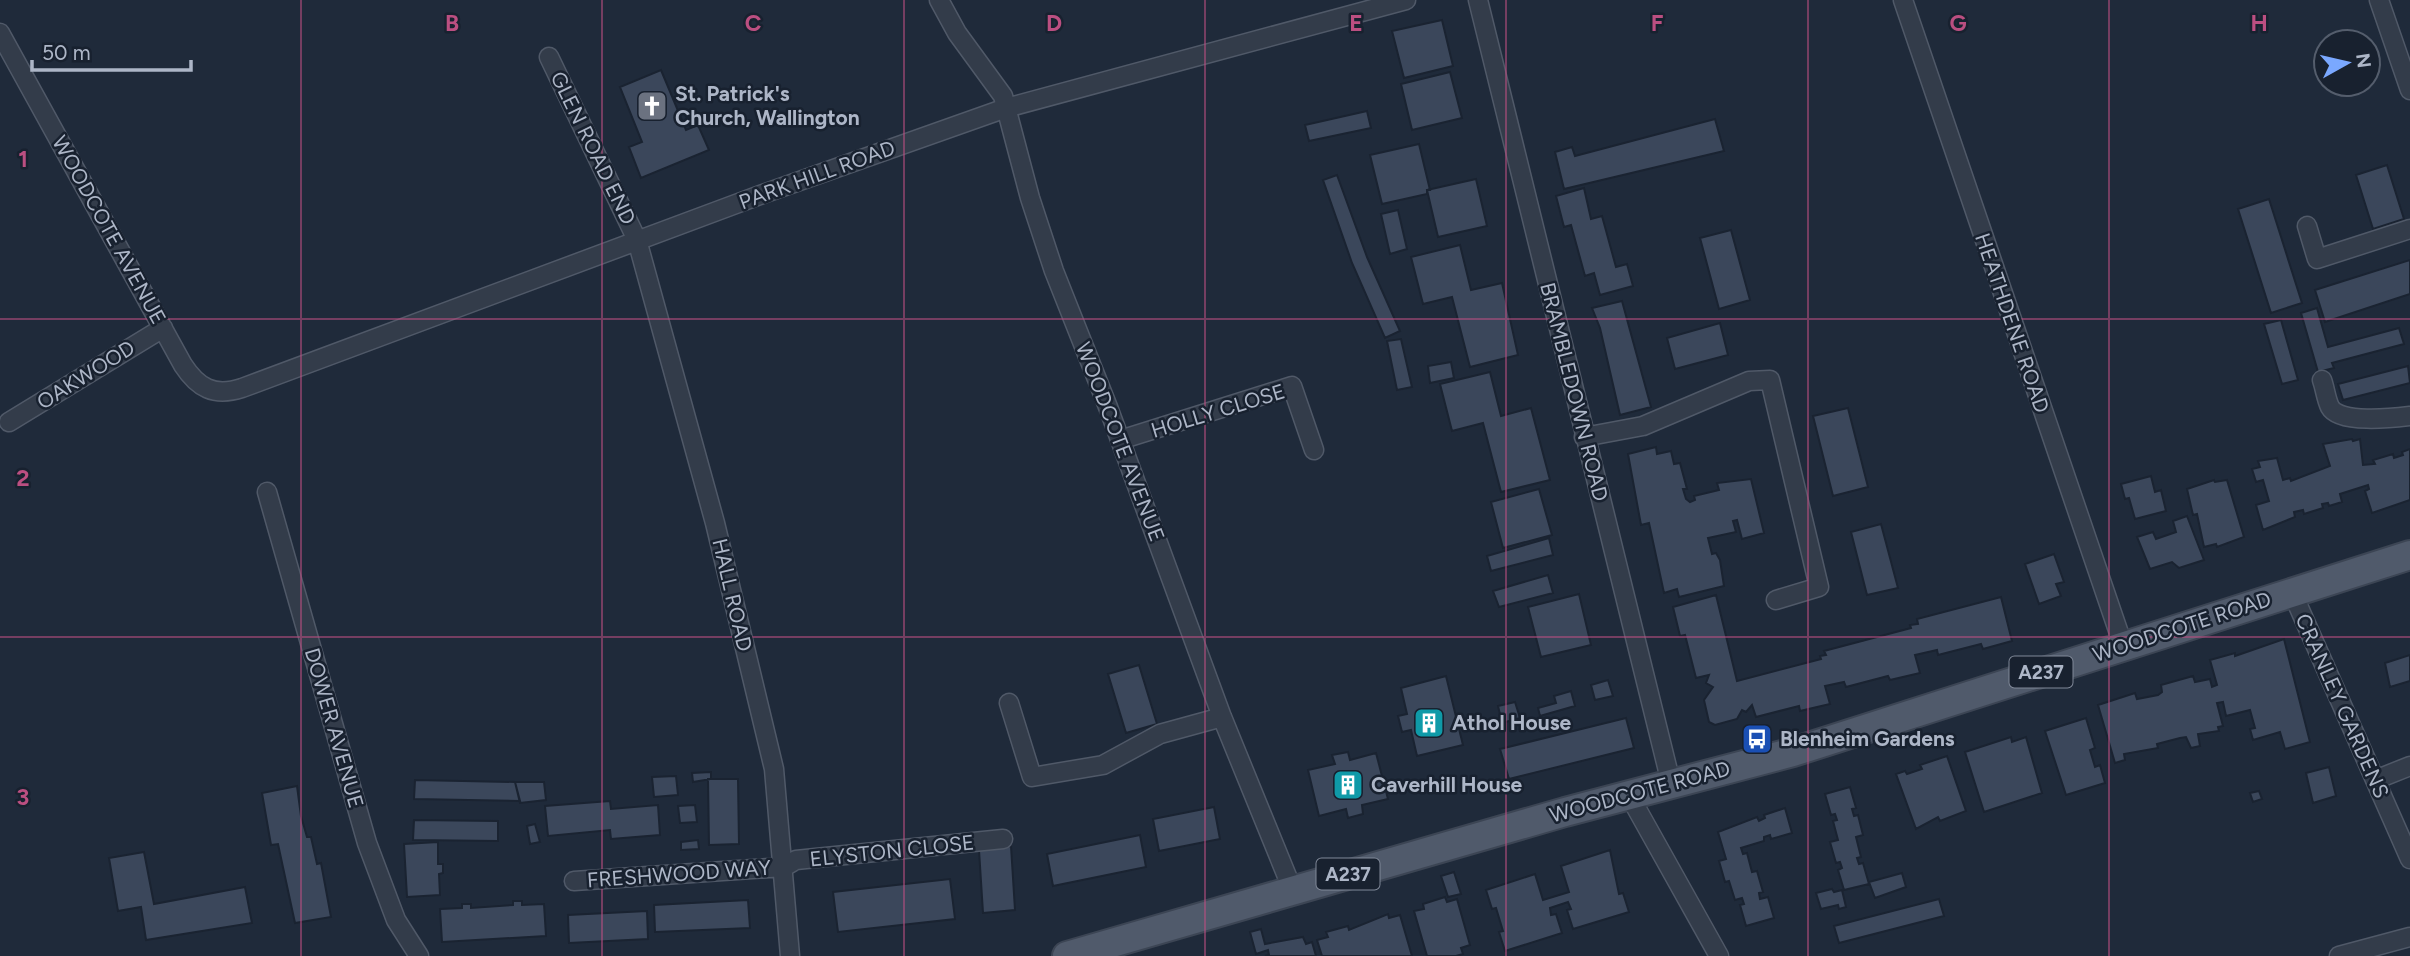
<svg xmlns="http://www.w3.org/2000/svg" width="2410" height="956" viewBox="0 0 2410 956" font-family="Figtree,sans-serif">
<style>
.building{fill:#3b475b;stroke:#1a2331;stroke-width:2}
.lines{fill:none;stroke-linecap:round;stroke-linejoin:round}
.street-casing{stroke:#505968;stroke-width:21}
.primary-casing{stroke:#3c4554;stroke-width:32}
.street{stroke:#333c4a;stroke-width:18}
.primary{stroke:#505a6b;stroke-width:28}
.grid{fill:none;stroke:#bb4f81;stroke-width:2;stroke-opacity:0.55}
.labels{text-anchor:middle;stroke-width:5;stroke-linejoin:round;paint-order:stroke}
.shield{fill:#18212f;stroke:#808999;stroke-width:2}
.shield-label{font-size:19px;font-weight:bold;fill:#adb6c7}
.poi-label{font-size:21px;font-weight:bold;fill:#adb6c7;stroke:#18212f;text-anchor:start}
.street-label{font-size:21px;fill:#adb6c7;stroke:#18212f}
.grid-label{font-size:23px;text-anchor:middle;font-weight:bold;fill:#bb4f81;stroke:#18212f;stroke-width:5;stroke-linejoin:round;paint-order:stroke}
</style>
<rect width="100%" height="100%" fill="#1f2a3a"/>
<path class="building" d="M1442,20L1453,66L1404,78L1392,31Z
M661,70L686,130L698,125L709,150L641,178L629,147L642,142L620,87Z
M1450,72L1462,118L1412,130L1401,84Z
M1367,111L1371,128L1309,141L1305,125Z
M1715,119L1724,151L1564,189L1555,152L1572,147L1575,156Z
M1419,144L1430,190H1427V194L1382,204L1370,155Z
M2387,165L2404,219L2373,229L2356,175Z
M1337,175L1367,257L1400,331L1385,338L1352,263L1323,180Z
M1476,179L1487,226L1438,237L1427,190Z
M1584,188L1591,219L1602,216L1616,267L1627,264L1633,286L1600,295L1594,273L1585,276L1571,225L1564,227L1556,196Z
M2269,199L2302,303L2271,313L2238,209Z
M1398,210L1407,249L1390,254L1381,214Z
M1731,230L1750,300L1719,309L1700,238Z
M1460,245L1471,290L1502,283L1518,355L1470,367L1452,297L1423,304L1411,257Z
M2410,260V294L2325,322L2315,290Z
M1622,301L1651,407L1620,415L1600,328L1592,308Z
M2317,308L2328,347L2399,328L2404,344L2332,363L2334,368L2318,372L2301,313Z
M2281,320L2298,380L2282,384L2264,324Z
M1720,323L1728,355L1675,369L1667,338Z
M1401,339L1412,387L1397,390L1387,341Z
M1451,362L1454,378L1430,383L1428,366Z
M2408,366L2410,383L2343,400L2338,384Z
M1490,372L1501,416L1531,408L1550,480L1501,492L1483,423L1452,431L1440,384Z
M1848,408L1868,487L1833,496L1813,416Z
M2352,439L2353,441L2360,439L2363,465L2375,464L2373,460L2393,454L2394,458L2403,455L2402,452L2410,449V500L2372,513L2365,491L2369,489L2368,485L2340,494L2342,502L2329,506L2328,503L2322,504L2323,508L2304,514L2303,510L2294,512L2295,517L2263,530L2256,505L2269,501L2263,480L2256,482L2252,469L2260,467L2258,461L2277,458L2283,480L2290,478L2291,481L2330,466L2323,444Z
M1656,447L1657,454L1671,451L1674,464L1680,463L1687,489H1683L1686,499L1690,502L1695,500L1694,496L1719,490L1717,483L1751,479L1764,533L1742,539L1737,520L1733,521L1736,532L1708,538L1712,554L1716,553L1720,560L1724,586L1679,597L1677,589L1664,593L1649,523L1641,525L1628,454Z
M2151,476L2155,492L2161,490L2166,511L2135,519L2129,498L2125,499L2121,484Z
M2214,480L2215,482L2227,480L2244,537L2217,547L2216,544L2204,547L2197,514L2193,515L2187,489Z
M1539,489L1552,535L1503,548L1491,502Z
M2187,516L2204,560L2179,568L2172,562L2150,569L2137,537L2153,532L2156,539L2176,532L2173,521Z
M1881,524L1898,588L1867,595L1851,532Z
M1549,538L1553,555L1491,571L1487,556Z
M2054,554L2064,582L2056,584L2061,596L2039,604L2025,564Z
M1548,575L1553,593L1499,607L1493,591Z
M1579,594L1591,645L1541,657L1528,607Z
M1716,595L1737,681L1821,659L1820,656L1826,655L1824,651L1911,628L1910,625L1918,624L1917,619L2001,597L2012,641L1983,649L1981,644L1938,655L1937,650L1915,655L1920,673L1890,680L1888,676L1846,687L1844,682L1825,686L1830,704L1800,711L1799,706L1756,717L1752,705L1746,712L1742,710L1737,719L1715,725L1709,722L1704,700L1713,687L1706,683L1709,675L1696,678L1685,635L1680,636L1673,607Z
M2284,639L2310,742L2285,749L2280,732L2253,740L2250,729L2255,728L2250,710L2226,716L2223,702L2217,703L2223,726L2218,727L2219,731L2198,734L2200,746L2191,748L2186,737L2180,738L2157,744L2158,748L2124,754L2125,760L2115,763L2098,705L2135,693L2137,699L2158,695L2162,692L2161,685L2193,676L2195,682L2210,679L2212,687L2217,685L2210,660L2235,653V656Z
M2410,655V681L2390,687L2385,663Z
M1139,665L1157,724L1126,733L1108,674Z
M1446,676L1463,745L1417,756L1411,730L1402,732L1398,716L1407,714L1401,688Z
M1608,680L1613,696L1595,700L1591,685Z
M1571,691L1575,706L1540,716L1538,708L1556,703L1554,696Z
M1515,702L1520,718L1502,723L1498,706Z
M1626,718L1634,748L1509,779L1500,749Z
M2086,718L2095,748L2090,750L2095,767L2100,765L2105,783L2066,795L2045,731Z
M2011,737L2012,742L2026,737L2042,793L1984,812L1965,752Z
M1348,752L1350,760L1376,753L1388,799L1362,805L1363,814L1348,818L1346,809L1319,816L1308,770L1335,764L1332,755Z
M1947,756L1966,811L1940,821L1938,817L1916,829L1896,774L1905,771L1907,774L1922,769L1920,765Z
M2329,767L2336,796L2313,803L2306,773Z
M711,772V779L693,782L692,773Z
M676,776L678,795L654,797L652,777Z
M708,779H738L739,844L709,845Z
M415,780L515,782L520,801L414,799Z
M515,782H544L546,800L520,803Z
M297,786L301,816L307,837H311L317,864L321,863L331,917L295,923L278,844L271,845L262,793Z
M1850,787L1856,808L1852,809L1854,816L1858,815L1863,835L1856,837L1861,857L1857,858L1859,864L1863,863L1869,884L1844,890L1838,870L1842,868L1840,862L1836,863L1830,842L1838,840L1833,821L1837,820L1835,814L1831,815L1825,794Z
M2259,791L2262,799L2253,802L2250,793Z
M610,801L611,809L658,805L660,835L611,839L610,830L548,836L545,806Z
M695,805L697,822L680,823L678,806Z
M1214,807L1220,839L1159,851L1153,819Z
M1785,808L1792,833L1771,839L1770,835L1764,837V841L1741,848L1743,854L1747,853L1752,872L1757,871L1763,892L1759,893L1760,899L1768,897L1774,918L1746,926L1740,905L1744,904L1742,898L1735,900L1729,881L1725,882L1719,861L1726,859L1718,832L1757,817L1759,821L1765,818L1764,815Z
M414,820L498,821V841L413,840Z
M535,824L540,842L530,844L527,826Z
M1140,835L1146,867L1053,886L1047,854Z
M698,840L699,849L681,850V842Z
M438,842V864H443V873L439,874L440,895L407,897L404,844Z
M1011,846L1015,910L983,913L979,850Z
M1610,850L1619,894L1623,893L1629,912L1573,929L1567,910L1571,909L1568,902L1550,908L1551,915L1556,914L1562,933L1505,951L1499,932L1503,931L1496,908L1492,909L1486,890L1535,874L1543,900L1569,892L1561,866Z
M144,852L154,904L245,887L252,923L146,940L141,907L118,911L109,858Z
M1454,872L1461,894L1448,897L1441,876Z
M1902,873L1906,887L1875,898L1869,882Z
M950,879L955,919L838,932L833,892Z
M1832,889L1834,892L1842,890L1846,907L1839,909L1838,905L1821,909L1816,893Z
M1445,897L1447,902L1457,899L1470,945L1461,948L1463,954L1456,956H1427L1414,911L1424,909L1423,904Z
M1939,899L1944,916L1839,943L1834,926Z
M748,900L750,928L655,932L654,905Z
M513,901H522V905L544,904L546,936L442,942L440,909L462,908V904H471V908L513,905Z
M647,911L648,939L569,943L568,915Z
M1388,914L1389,918L1400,915L1412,956H1322L1317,940L1328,937L1326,932L1348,926L1349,930Z
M1261,929L1265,944L1303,937L1306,944L1312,942L1316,956H1265L1269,955L1268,950L1256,954L1250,932Z"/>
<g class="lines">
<g class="street-casing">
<path id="street" d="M939,0L957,33L1003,96L1030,198L1054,271L1108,407L1222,717L1293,891
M1478,0L1671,783
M1903,0L2123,645
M2379,0L2410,90
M0,33L183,365C198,388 214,397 242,388L760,195L1006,108L1406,0
M549,57L637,240L715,523L774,769L790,956
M2307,226L2317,259L2410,229
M2322,380C2325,388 2326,399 2330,407C2339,424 2393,418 2410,416
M9,422L163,328
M1584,437L1643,426L1749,381L1770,380L1819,587L1776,600
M1120,440L1292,386L1314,450
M267,492L367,843L396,920L419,956
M2292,592L2410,859
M1009,703L1032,777L1103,765L1160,734L1222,717
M2375,780L2410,766
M1629,795L1719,956
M574,881L784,867L796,860L1003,839
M2339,956L2410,937"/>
</g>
<g class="primary-casing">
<path id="primary" d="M1067,956L1565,812L1793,752L2410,555"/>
</g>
<use href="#street" class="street"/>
<use href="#primary" class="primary"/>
</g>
<path class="grid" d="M301,0V956M602,0V956M904,0V956M1205,0V956M1506,0V956M1808,0V956M2109,0V956M0,319H2410M0,637H2410"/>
<defs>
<g id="church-square" transform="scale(1.575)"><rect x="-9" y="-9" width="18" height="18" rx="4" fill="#6b7280" stroke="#18212f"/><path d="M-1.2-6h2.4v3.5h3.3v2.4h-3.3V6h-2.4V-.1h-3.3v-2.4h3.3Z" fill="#fff"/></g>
<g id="building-square" transform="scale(1.575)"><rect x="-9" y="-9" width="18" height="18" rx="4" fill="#0f9aa8" stroke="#18212f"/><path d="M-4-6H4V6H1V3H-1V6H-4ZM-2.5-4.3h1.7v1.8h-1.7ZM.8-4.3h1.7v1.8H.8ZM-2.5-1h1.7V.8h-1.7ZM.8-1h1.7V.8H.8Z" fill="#fff"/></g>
<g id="bus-square" transform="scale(1.575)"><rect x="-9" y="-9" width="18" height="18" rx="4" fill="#1a4fb4" stroke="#18212f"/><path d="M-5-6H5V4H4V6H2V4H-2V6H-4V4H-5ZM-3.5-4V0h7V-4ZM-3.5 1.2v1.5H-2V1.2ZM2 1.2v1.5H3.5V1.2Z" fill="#fff"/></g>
</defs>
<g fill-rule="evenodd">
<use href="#church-square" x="652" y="106"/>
<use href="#building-square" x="1429" y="723"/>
<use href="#bus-square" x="1757" y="739"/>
<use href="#building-square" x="1348" y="785"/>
</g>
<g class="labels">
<g class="shield">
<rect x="2009.5" y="656.5" width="63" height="31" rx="5"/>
<rect x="1316.5" y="858.5" width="63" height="31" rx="5"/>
</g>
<g class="shield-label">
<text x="2041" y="679">A237</text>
<text x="1348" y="881">A237</text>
</g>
<g class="poi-label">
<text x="675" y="101">St. Patrick's<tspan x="675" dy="24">Church, Wallington</tspan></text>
<text x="1452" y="730">Athol House</text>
<text x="1780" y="746">Blenheim Gardens</text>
<text x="1371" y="792">Caverhill House</text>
</g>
<g class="street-label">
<text transform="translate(593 148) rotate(64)" y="7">GLEN ROAD END</text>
<text transform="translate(817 175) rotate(-20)" y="7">PARK HILL ROAD</text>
<text transform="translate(109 230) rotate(61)" y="7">WOODCOTE AVENUE</text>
<text transform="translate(2012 323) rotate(71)" y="7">HEATHDENE ROAD</text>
<text transform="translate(86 375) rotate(-32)" y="7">OAKWOOD</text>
<text transform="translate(1574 392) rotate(76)" y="7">BRAMBLEDOWN ROAD</text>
<text transform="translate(1218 411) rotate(-17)" y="7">HOLLY CLOSE</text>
<text transform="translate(1120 442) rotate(69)" y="7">WOODCOTE AVENUE</text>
<text transform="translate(732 595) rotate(77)" y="7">HALL ROAD</text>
<text transform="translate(2182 627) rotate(-18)" y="7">WOODCOTE ROAD</text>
<text transform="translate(2342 706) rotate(66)" y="7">CRANLEY GARDENS</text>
<text transform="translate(334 728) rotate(74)" y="7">DOWER AVENUE</text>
<text transform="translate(1640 792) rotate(-15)" y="7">WOODCOTE ROAD</text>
<text transform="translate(892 851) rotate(-6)" y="7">ELYSTON CLOSE</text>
<text transform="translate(679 874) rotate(-4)" y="7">FRESHWOOD WAY</text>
</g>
</g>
<g class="grid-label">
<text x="452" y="31">B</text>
<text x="753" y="31">C</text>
<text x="1054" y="31">D</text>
<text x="1356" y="31">E</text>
<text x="1657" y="31">F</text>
<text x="1958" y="31">G</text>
<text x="2259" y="31">H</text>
<text x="23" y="167">1</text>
<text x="23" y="486">2</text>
<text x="23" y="805">3</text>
</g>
<g transform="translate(2347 63) rotate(82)"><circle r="33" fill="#18212f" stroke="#545d6c" stroke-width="2"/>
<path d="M0-5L12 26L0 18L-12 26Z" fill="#7aa8ff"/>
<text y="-10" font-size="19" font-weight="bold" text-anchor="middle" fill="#adb6c7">N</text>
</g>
<path d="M32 60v10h159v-10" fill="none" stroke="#adb6c7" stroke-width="3.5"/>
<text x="42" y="60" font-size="21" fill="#adb6c7" stroke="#18212f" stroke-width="5" paint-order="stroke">50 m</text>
</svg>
